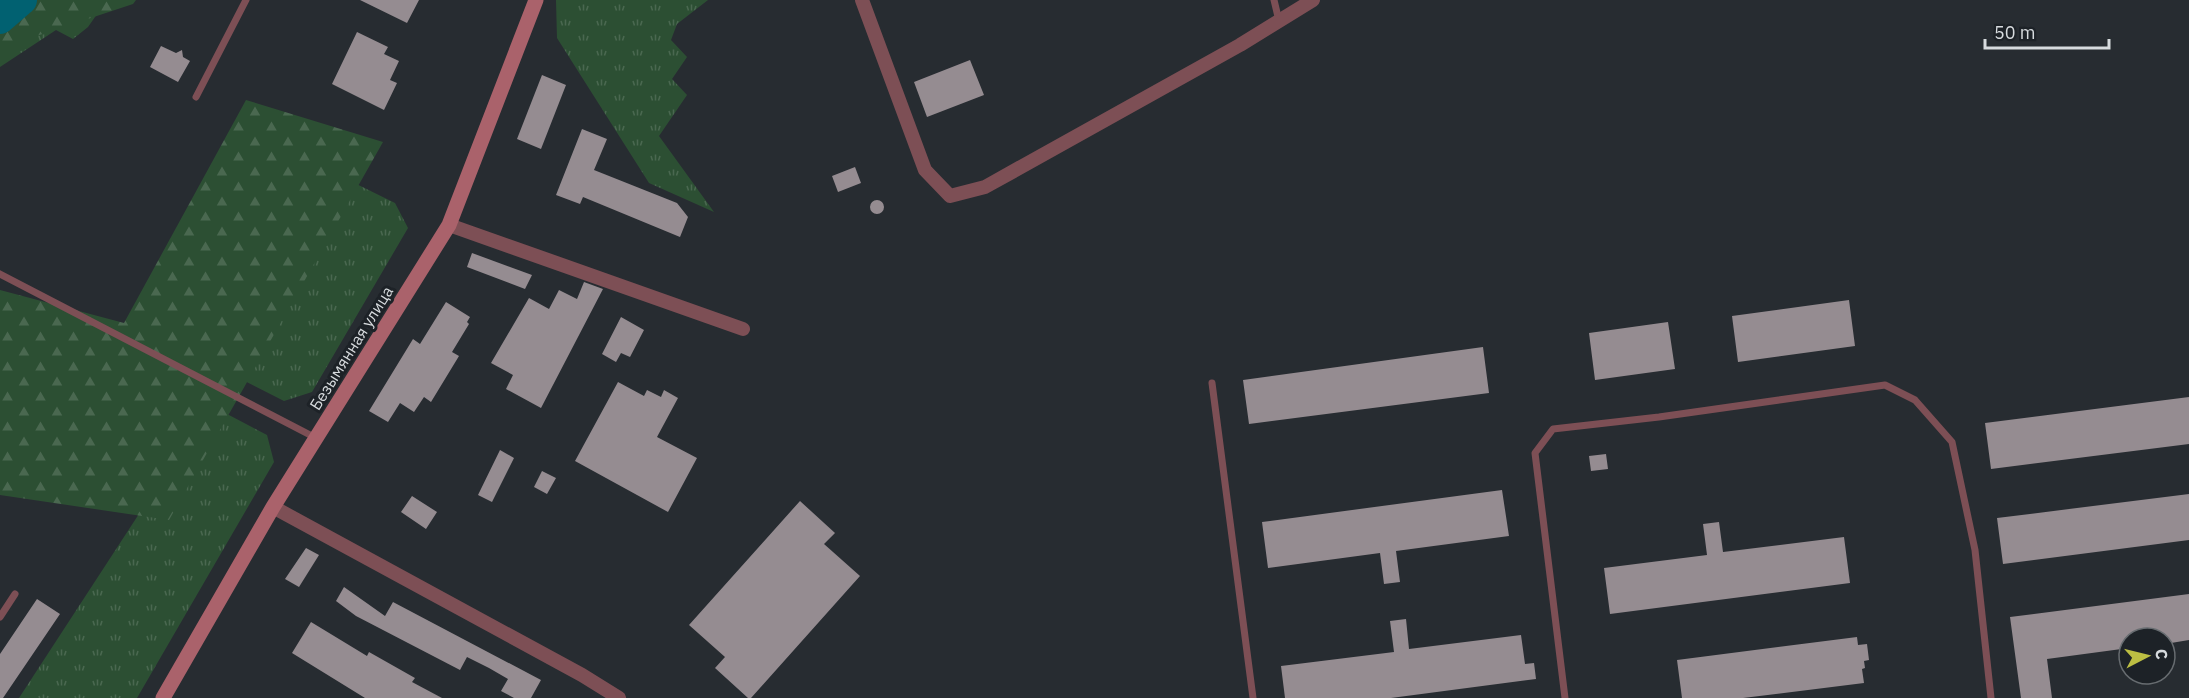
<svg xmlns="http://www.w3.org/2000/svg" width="2189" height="698" viewBox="0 0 2189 698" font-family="'IBM Plex Sans',sans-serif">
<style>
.grass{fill:url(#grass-tufts)}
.forest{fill:url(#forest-firs)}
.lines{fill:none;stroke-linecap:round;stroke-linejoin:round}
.river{stroke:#016171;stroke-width:30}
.building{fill:#958c91}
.lane{stroke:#7d4f55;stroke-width:7}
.street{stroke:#7d4f55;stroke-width:14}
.secondary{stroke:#aa626b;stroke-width:15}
.labels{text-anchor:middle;stroke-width:6;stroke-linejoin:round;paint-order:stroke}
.street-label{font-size:16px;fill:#d7dbde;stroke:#1d2227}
</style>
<defs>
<pattern id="grass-tufts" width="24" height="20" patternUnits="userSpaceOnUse" patternTransform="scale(1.5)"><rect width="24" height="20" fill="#2c4f33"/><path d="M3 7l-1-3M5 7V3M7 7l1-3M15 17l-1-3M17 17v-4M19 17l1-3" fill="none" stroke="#4a6850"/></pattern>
<pattern id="forest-firs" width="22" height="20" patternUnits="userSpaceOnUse" patternTransform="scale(1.5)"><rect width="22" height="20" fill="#2c4f33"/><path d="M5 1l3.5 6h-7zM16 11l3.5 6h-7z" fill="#4a6850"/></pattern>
</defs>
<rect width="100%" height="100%" fill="#272c31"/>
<path class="grass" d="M0,0L102,7L88,27L73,39L56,30L0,67Z
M556,0H708L677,24L671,40L687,57L672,79L687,95L659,136L714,212L649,183L557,38Z
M330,171L395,203L408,228L312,392L284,401L227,372Z
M210,405L267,435L274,462L137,698H19Z"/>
<path class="forest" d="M0,0H136L133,4L0,48Z
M246,100L383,142L169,520L0,495V290L124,323Z"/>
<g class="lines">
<path class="river" d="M0,19L22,0"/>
</g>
<path class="building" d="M360,0H419L407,23Z
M357,32L388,47L384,54L399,61L390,80L397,83L384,110L332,84Z
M161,46L176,53L182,50L183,57L190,61L178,82L150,67Z
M970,60L984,95L927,117L914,82Z
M542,75L566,85L541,149L517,139Z
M582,129L607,139L594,170L677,203L688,217L680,237L583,197L580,204L556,195Z
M855,167L861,183L838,192L832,176Z
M870 207a7 7 0 1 1 14 0a7 7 0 1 1-14 0Z
M472,253L532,275L525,289L467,267Z
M584,282L603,289L541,408L506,389L513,375L491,363L529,298L549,309L559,290L577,299Z
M1849,300L1855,346L1738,362L1732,316Z
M446,302L470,317L467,322L469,324L452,352L459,356L431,402L424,397L414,412L400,403L388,422L369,411L413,339L420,344Z
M621,317L644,330L630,357L621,353L616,362L602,354Z
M1668,322L1675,369L1595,380L1589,333Z
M1483,347L1489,393L1249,424L1243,380Z
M618,382L644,396L647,390L661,397L664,390L678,398L657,437L697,458L668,512L575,461Z
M2189,397V444L1991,469L1985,423Z
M500,450L514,458L492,502L478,495Z
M1606,454L1608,469L1591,471L1589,456Z
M542,471L556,478L547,494L534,487Z
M1502,490L1509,536L1396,551L1400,582L1384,584L1380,553L1268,568L1262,522Z
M2189,494V540L2003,564L1997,518Z
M412,496L437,512L426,529L401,512Z
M800,501L835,533L824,544L860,576L751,698H748L715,668L725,657L689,625Z
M1719,522L1723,552L1844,537L1850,583L1610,614L1604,568L1707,555L1703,524Z
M306,548L319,555L299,587L285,579Z
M344,587L385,616L393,602L541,680L531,698H514L501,691L508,679L489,668L467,657L460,670L356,616L336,601Z
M2189,594V640L2165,644V638H2129V648L2047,659L2052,698H2021L2010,617Z
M37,599L60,614L3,698H0V654Z
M1406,619L1409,649L1521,635L1525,664L1534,663L1536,679L1391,698H1285L1281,666L1394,652L1390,621Z
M311,622L367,656L369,652L415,678L412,682L442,698H365L292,653Z
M1857,637L1858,645L1867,644L1869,660L1864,661L1865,668L1862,669L1864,683L1743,698H1682L1677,660Z"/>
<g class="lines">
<path class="lane" d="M1274,0L1279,21
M196,97L246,0
M0,274L316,438
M1212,383L1253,698
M0,617L15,594
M1565,698L1535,453L1553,429L1659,417L1885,385L1915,400L1952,442L1975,550L1991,698"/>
<path class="street" d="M862,0L925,170L950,196L985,187L1240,45L1313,0
M449,225L743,329
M273,507L582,675L619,698"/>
<path class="secondary" d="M163,698L273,507L449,225L536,0"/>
</g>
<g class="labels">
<g class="street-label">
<text transform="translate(351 348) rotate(-58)" y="6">Безымянная улица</text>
</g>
</g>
<g transform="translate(2147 656) rotate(83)"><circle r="28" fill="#1d2227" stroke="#676c70" stroke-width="1.5"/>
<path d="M0-4.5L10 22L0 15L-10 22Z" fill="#bdbf43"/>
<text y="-9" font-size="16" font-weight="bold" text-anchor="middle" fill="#d7dbde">С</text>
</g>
<path d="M1985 39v9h124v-9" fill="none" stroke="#d7dbde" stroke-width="3"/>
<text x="1994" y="39" font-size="18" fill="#d7dbde" stroke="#1d2227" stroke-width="4.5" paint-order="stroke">50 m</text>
</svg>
